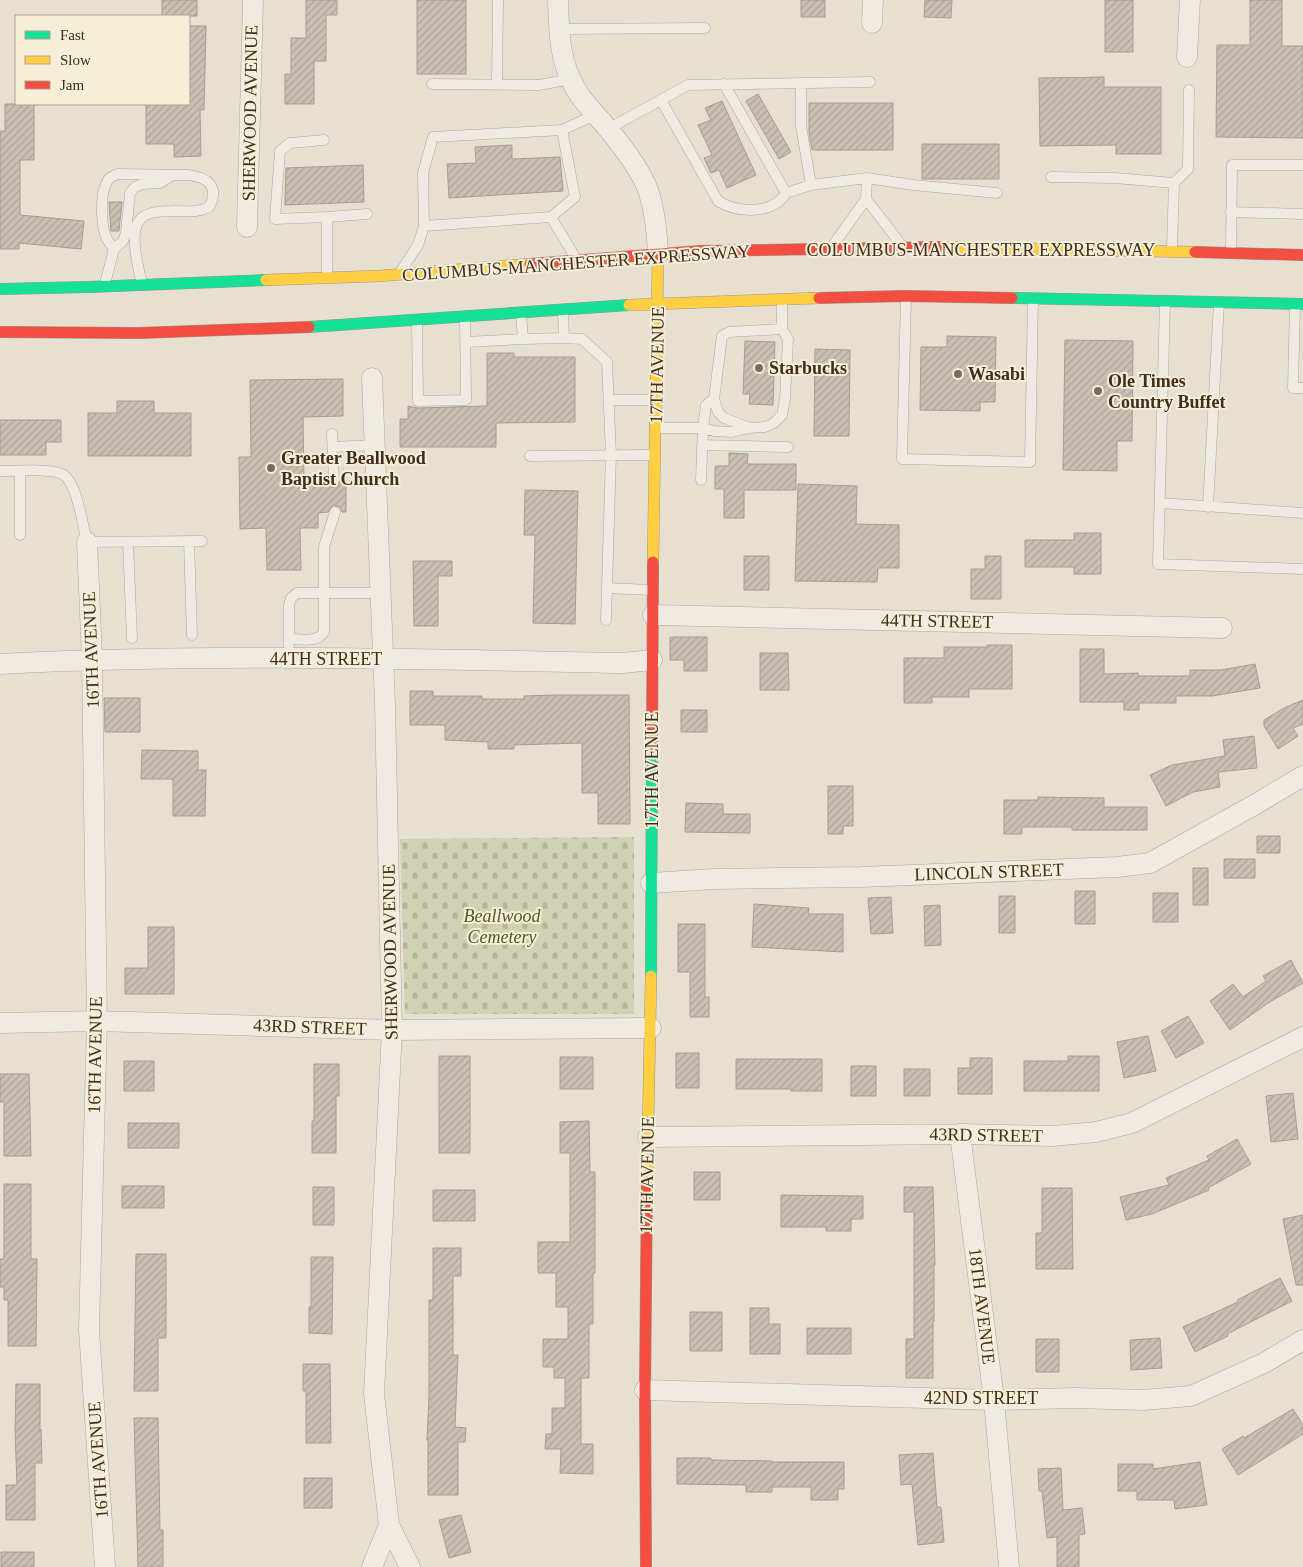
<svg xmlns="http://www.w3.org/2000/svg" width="1303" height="1567" viewBox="0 0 1303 1567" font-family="Georgia,serif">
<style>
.cemetery{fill:url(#cemetery-stones)}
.building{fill:url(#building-hatch);stroke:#a89c90}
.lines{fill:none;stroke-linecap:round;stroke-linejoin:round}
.lane-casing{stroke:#ada599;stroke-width:11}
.street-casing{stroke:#ada599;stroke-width:21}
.fast-casing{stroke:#9c958a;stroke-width:12}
.slow-casing{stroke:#9c958a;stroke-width:12}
.jam-casing{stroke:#9c958a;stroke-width:12}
.lane{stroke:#efebe3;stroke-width:10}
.street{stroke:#efebe3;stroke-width:20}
.fast{stroke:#16e098;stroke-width:11}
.slow{stroke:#ffcf43;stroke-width:11}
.jam{stroke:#f24e42;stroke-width:11}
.poi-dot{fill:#786c5e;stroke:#f7eed8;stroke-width:2}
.labels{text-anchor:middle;stroke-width:4;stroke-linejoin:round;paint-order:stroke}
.street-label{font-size:18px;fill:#3d2e20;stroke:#f7eed8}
.poi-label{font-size:18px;font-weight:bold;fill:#3d2e20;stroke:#f7eed8;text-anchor:start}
.park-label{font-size:18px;font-style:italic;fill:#4d5a26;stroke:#f7eed8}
</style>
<defs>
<pattern id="cemetery-stones" width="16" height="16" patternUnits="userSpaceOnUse" patternTransform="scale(1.25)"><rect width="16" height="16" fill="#d1d1b3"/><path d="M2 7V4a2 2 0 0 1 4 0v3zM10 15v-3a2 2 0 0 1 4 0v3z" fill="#b4b49a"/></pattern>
<pattern id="building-hatch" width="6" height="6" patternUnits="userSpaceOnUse" patternTransform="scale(1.25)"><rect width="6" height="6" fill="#cbbfb2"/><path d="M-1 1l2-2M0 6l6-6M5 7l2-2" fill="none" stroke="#afa499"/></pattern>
</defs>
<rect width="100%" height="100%" fill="#e7e0d1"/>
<path class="cemetery" d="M634,837V1014H405L400,839Z"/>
<path class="building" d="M162,0H197V16H162Z
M306,0H337V15H326V61H314V104H285V74H291V38H306Z
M417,0H466V74H417Z
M801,0H825V17H801Z
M925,0H952L951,18L924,17Z
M1105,0H1133V52H1105Z
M1250,0H1282V46H1303V138L1216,137L1217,45H1250Z
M189,26H206L204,110H200L201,156L174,157V144H146V104H189Z
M1104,77V87H1161V154H1116V145L1040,146L1039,78Z
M758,94L791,152L779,159L746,101Z
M722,101L756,175L727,188L719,170L711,173L704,158L712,155L698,125L711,120L705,108Z
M809,103H893V150H812L809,133Z
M5,104H34V160H20V215L84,221L81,249L19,243V249H0V131H5Z
M922,144H999V179H922Z
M512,145V159L560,157L563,191L449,198L447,164L476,163L475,147Z
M363,165L364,202L285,205L286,168Z
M109,202H122L119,231H111Z
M947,336L996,337L995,402H980V411L920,410L921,347H947Z
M1065,340L1133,341L1132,441H1117V471L1063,470Z
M745,341L775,342L773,405L749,404L750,394H743Z
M815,349L850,350L849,436H814Z
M487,353H514V357H575V422L496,423V447H400V419H408V406L418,408L487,406Z
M343,379V416L303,417L304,481L327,480L329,484L334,487L338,485L341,480H346V512H342L340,507L333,505L328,512L318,513V528H300L301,570H267L266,528L240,529L239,457H251L250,380Z
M117,401H154V413H191V456H88V413H117Z
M0,420H61V442H46V455H0Z
M729,453L748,454L747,464H796V490H744V518H724V489H715V466H729Z
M798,484L857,486L856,524L899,525V568H878L877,582L795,581Z
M525,490L578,491L575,624L533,623L535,535H524Z
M1074,533H1101V574H1074V567H1025V540H1074Z
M744,556H769V590H744Z
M985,556H1001V599H971V569H985Z
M413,561H452V576H438V626H414Z
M670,637H707V671H684V660H670Z
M987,645H1012V689H969V697H932V703H904V658H944V647H987Z
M1080,649H1104V674L1138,673V676H1190V670H1221L1255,664L1260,688L1212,696H1176V703H1139V710H1124V702H1080Z
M760,653H788L789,690H760Z
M410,691H433V696H482V699H524V696L554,695H629L630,824H598V793H582V743L514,745V749H488V742L445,740V725H410Z
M104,698H140V732H105Z
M1303,700V724L1293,728L1298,736L1278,749L1264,726V720L1284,708Z
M681,710H707V732H681Z
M1254,736L1257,768L1218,772L1220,787L1193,792L1166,806L1150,775L1172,765L1225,756L1223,740Z
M142,750L198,751V770H206L205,816H173V779H141Z
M828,786H853V826H843V834H828Z
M1038,797L1104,798V807H1147V830H1072V827H1022V834H1004V800H1038Z
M686,803L723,804V814H750V833L685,832Z
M1257,836H1280V853H1257Z
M1224,859H1255V878H1224Z
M1193,868H1208V905H1193Z
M1075,891H1095V924H1075Z
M1153,893H1178V922H1153Z
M999,896H1015V933H999Z
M891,897L893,933L871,934L868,898Z
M754,904L809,908L808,914H843V952L752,947Z
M940,905L941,945L925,946L924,906Z
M678,924H705V997H709V1017H690V972H678Z
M148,927H174V994H125V968H148Z
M1291,960L1303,983L1268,1003L1230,1030L1210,1001L1233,984L1243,997L1266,981L1263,976Z
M1188,1016L1204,1043L1176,1058L1161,1031Z
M1148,1036L1156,1071L1124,1078L1117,1042Z
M676,1053H699V1088H676Z
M439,1056H470V1153H439Z
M1068,1056H1099V1091H1024V1061H1068Z
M560,1057H593V1089H560Z
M970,1058H992V1094H958V1068H970Z
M736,1059H822V1091H791V1089H736Z
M124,1061H154V1091H124Z
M314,1064H339V1096H336V1153H312V1121H314Z
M851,1066H876V1096H851Z
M904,1069H930V1096H904Z
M0,1074H29L31,1156H4V1102H0Z
M1293,1093L1298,1139L1271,1142L1266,1096Z
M589,1121L590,1172H595V1273H593V1324H589V1378H581V1444H593V1474L560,1473L561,1449H545L546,1434H552V1408H565V1378H554V1367H543V1339H568V1307H556V1273H538V1242H570V1153H560V1122Z
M128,1123H179V1148H128Z
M1237,1139L1251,1164L1208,1188L1209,1190L1152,1214L1126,1220L1120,1197L1169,1185L1166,1178L1209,1160L1207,1156Z
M694,1172H720V1200H694Z
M4,1184H31V1259H37L36,1346H8V1300H4V1287H0V1259H4Z
M122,1186H164V1208H122Z
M313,1187H334V1225H313Z
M904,1187H933L935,1265H934V1321H933V1378H906V1339H914V1212H904Z
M1042,1188H1072L1073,1269H1036V1233H1042Z
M433,1190H475V1221H433Z
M781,1195L863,1196V1219H851V1231H826V1227H781Z
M1303,1215V1285H1296L1283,1219Z
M433,1248H461V1276H453V1355H458L455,1427L466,1428L465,1442H458V1495H428V1440H427L429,1396V1300H433Z
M136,1254H166V1338H158V1391H134Z
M311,1257H333L332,1334L309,1333V1307H311Z
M1280,1278L1292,1301L1227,1334L1228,1336L1195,1352L1183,1327L1238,1302L1237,1300Z
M750,1308H769V1324H780V1354H750Z
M690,1312H722V1351H690Z
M807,1328H851V1354H807Z
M1160,1338L1162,1368L1131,1370L1130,1340Z
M1036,1339H1059V1372H1036Z
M303,1364H330L331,1443H306V1391H303Z
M16,1384H40V1430L41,1429L42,1463H35V1520H6V1485H17L15,1430Z
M1293,1409L1303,1425V1434L1238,1475L1222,1449L1243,1436L1244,1438Z
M134,1418H158L160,1530H163V1567H138Z
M933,1453L937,1507H941L944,1542L918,1545L912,1484L901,1485L899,1455Z
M677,1458H711V1460L772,1461V1462H844V1489H838V1500H811V1487H772V1492H746V1485L677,1484Z
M1200,1462L1207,1505L1175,1509L1174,1500H1137V1491H1118V1464H1153V1469Z
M1061,1468L1063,1510L1082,1508L1085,1534L1079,1535V1567H1057V1537L1047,1538L1042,1491H1039L1038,1469Z
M304,1478H332V1508H304Z
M461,1515L471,1552L449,1558L439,1520Z
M1,1552H34V1567H1Z"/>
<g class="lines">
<g class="lane-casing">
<path id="lane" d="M559,29L705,28
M801,83V126L811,185
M432,84L539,85L571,79
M497,85L498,0
M661,100L718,201C737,213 773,215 786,193L724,84
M608,129L688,85L870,82
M324,140L290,143L280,151L275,219L327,217
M1051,177L1115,178L1174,183
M786,193L811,185L867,178L913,185L997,193
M866,199L867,178
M1231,212L1303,214
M551,217L575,257
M424,226L551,217L575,197L562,130
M834,244L866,199L900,243
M114,249L123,241L126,233L130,193L135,187L143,184L160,183L173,175
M1172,249L1174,183L1188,169L1189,90
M1231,251L1232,165H1303
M401,271L418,245L424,226L423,173L433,137L562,130L595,115
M327,277V217L367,214
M105,284L114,249C112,246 109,243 107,239C101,228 100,196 106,184C108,178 112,176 118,174L188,175C208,177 220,187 209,207C198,213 187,211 175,211C164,212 146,210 139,221C129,235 139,269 142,285
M906,297L902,459L1030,462L1033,299
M1165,302L1158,564L1303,569
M1295,305L1293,388H1303
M521,314L523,339L564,338L563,312
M417,322L418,401L466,400L465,319
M564,338L582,339L607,362L611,455L606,620
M465,342L523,339
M609,400H655
M747,427L724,418L718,412L714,399L722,336L729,332L782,329
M657,428H703L714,431L732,432L749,428L765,427L774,423L782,415L785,399L788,339L782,329V299
M332,434L334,480
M702,445L788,447
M333,447L374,445
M530,456L654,455
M0,471C15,471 49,468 62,474C77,481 83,527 87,542L202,541
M20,471V535
M701,480L703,428L706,405L714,399
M1160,503L1303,513
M1208,507L1219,303
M189,541L192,635
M128,542L132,638
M607,588L651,590
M289,639C301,639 317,643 324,632V547L335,512
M289,645V605L291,598L297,593H380"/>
</g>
<g class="street-casing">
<path id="street" d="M558,0C559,27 559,53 570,78C579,99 595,113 609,130C622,146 641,170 648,190C655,211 657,232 658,254
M872,23L873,0
M1187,57L1190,0
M247,227L253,0
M372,378L385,704L392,1030L374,1394L389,1525L372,1567
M87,542L92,659L97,1021L89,1330L105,1567
M653,615L1222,628
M0,664C207,653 415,659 623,663L652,660
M651,883L714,879L861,877L1117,867L1150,863L1256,804L1303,776
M0,1023L97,1021L392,1030L651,1028
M960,1134L994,1400L1009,1567
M648,1137L960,1134L1053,1136L1096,1132L1132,1123L1303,1037
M645,1390L994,1400L1076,1398L1143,1400L1191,1396L1264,1363L1303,1340
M389,1525L410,1567"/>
</g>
<g class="fast-casing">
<path id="fast" d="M0,289L89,287L266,280
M1012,298L1303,304
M309,327L629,305
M651,976L652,750"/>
</g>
<g class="slow-casing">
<path id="slow" d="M940,247L1195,252
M266,280L379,276L530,264
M629,305L819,298
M653,562L658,254
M647,1182L651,976"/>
</g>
<g class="jam-casing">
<path id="jam" d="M1195,252L1303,255
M530,264L700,251L940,247
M819,298L906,296L1012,298
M0,332L139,333L309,327
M652,750L653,562
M646,1567L645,1390L647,1182"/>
</g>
<use href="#lane" class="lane"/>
<use href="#street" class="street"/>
<use href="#fast" class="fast"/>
<use href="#slow" class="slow"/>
<use href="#jam" class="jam"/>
</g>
<g class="poi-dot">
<circle cx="759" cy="368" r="5"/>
<circle cx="958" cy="374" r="5"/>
<circle cx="1098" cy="391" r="5"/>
<circle cx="271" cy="468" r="5"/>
</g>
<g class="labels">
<g class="street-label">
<text transform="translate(250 113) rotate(-89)" y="6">SHERWOOD AVENUE</text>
<text x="981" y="256">COLUMBUS-MANCHESTER EXPRESSWAY</text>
<text transform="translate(576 263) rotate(-4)" y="6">COLUMBUS-MANCHESTER EXPRESSWAY</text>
<text transform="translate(657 365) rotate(-89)" y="6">17TH AVENUE</text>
<text transform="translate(937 621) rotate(1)" y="6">44TH STREET</text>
<text transform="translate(91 650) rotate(-92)" y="6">16TH AVENUE</text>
<text x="326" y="665">44TH STREET</text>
<text transform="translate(652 770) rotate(-90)" y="6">17TH AVENUE</text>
<text transform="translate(989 872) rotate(-2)" y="6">LINCOLN STREET</text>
<text transform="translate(390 952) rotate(-91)" y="6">SHERWOOD AVENUE</text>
<text transform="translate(310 1027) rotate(2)" y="6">43RD STREET</text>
<text transform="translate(95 1055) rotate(-89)" y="6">16TH AVENUE</text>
<text transform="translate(986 1135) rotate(1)" y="6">43RD STREET</text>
<text transform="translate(647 1175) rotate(-89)" y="6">17TH AVENUE</text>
<text transform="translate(982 1306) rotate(83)" y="6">18TH AVENUE</text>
<text x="981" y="1404">42ND STREET</text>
<text transform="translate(98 1460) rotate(-94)" y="6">16TH AVENUE</text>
</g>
<g class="poi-label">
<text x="769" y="374">Starbucks</text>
<text x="968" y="380">Wasabi</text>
<text x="1108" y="387">Ole Times<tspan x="1108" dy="21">Country Buffet</tspan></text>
<text x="281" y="464">Greater Beallwood<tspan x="281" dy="21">Baptist Church</tspan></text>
</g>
<g class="park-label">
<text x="502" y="922">Beallwood<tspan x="502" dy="21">Cemetery</tspan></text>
</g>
</g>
<rect x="15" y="15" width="175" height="90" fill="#f7eed8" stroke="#ada18e"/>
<rect x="25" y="31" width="25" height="8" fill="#16e098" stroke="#ada18e"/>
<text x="60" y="40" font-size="15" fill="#3d2e20">Fast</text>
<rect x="25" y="56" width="25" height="8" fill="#ffcf43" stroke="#ada18e"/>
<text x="60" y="65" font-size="15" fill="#3d2e20">Slow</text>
<rect x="25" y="81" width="25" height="8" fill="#f24e42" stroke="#ada18e"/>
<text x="60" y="90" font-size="15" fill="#3d2e20">Jam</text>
</svg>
